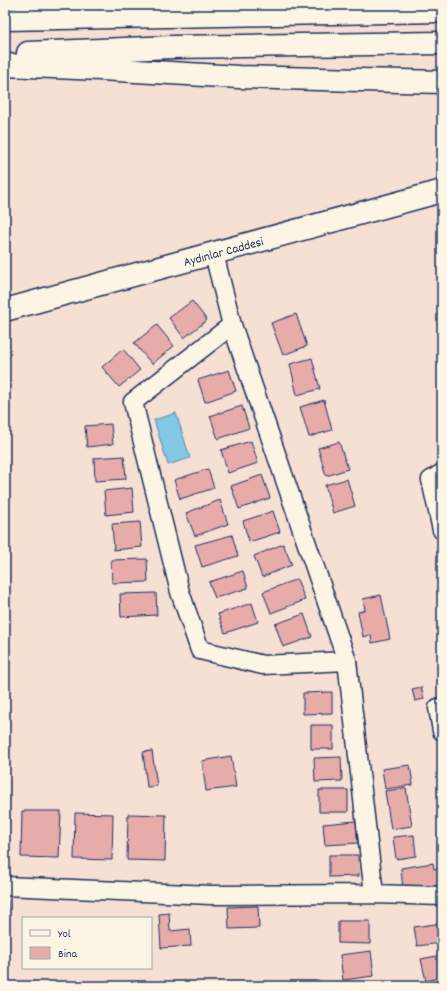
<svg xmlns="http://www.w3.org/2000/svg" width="447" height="991" viewBox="0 0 447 991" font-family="Dekko,sans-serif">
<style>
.water{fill:#83c8e4;stroke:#598bae}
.building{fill:#e7acaa;stroke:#1b2f5e}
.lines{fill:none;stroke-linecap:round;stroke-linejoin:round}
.minor-casing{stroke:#1b2f5e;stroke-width:21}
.tertiary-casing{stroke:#1b2f5e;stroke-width:25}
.trunk-casing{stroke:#1b2f5e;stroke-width:25}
.minor{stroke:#fcf5e5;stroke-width:18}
.tertiary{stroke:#fcf5e5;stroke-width:22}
.trunk{stroke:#fcf5e5;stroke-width:22}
.labels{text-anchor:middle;stroke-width:3;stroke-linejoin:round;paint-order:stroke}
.street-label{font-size:13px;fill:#1b2f5e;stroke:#fcf5e5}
</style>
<rect width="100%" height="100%" fill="#f6dfd3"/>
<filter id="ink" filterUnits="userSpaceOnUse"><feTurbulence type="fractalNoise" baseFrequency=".025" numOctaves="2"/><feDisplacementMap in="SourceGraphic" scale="8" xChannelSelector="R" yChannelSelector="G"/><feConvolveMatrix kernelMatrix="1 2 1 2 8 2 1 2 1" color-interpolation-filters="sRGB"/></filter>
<g filter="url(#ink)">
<path class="water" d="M176,413L190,458L168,465L154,420Z"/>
<path class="building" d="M192,301L207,320L184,338L169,318Z
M296,314L307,346L283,355L271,323Z
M157,325L174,346L152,364L134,343Z
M123,349L140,370L119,387L102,367Z
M312,358L320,389L297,395L290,364Z
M229,370L236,391L205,402L198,380Z
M324,400L332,430L309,437L300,407Z
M242,406L249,428L218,439L210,416Z
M111,424L113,444L87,447L85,426Z
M251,441L258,463L228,473L221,450Z
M339,442L348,469L326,476L318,448Z
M124,456L126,479L95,481L94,458Z
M208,469L214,488L180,499L174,480Z
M262,475L270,498L239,509L231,486Z
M347,479L355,506L333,513L325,485Z
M132,488L134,512L106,515L104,491Z
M220,500L228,524L195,536L186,513Z
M273,511L280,532L249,542L243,521Z
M140,522L142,547L114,550L112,524Z
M232,535L238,556L202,567L195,545Z
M283,544L292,565L262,577L254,556Z
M147,559L148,582L112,583L111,560Z
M243,571L248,588L215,598L209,582Z
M297,579L305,600L271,613L263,592Z
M156,593L157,615L121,617L120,594Z
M381,595L390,639L372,643L371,635L363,637L358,612L365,610L363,599Z
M252,603L258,622L225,633L218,614Z
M304,614L312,637L283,647L275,624Z
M421,687L424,699L415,701L412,689Z
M332,692V713L303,714V693Z
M311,725H333V749H311Z
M152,751L157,786L147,787L143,752Z
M231,756L236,787L206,791L202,761Z
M341,757L342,781L315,782L314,758Z
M410,765L413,785L385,789L382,769Z
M406,788L412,826L391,829L385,791Z
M319,790H348V812H319Z
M5,810H8L7,856H5Z
M22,811H61L59,858L21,857Z
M75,813L113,814L112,860L74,859Z
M128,814L166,815L165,861L127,860Z
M356,821L358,843L325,845L323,824Z
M414,835L416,856L396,859L393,837Z
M329,855H358L359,876L329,877Z
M433,863L434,869L442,868V885L403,890L401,868Z
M5,901H8L7,935H5Z
M258,906L259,928L229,929L228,907Z
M169,913L170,931L190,929L191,946L161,948L159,914Z
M338,921H370V944L338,943Z
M442,923V943L417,946L414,927Z
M371,951L374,976L343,980L340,955Z
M442,955V977L426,981L421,959Z"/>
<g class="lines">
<g class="minor-casing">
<path id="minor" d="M25,5L46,19
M214,254L232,325L347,661L374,894
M232,325L133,402L180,592L200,650L263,665L347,661
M442,473L431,480L442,530
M442,707L438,708L442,731
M5,886L211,895L374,894L442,896"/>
</g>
<g class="tertiary-casing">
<g id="tertiary">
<path id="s1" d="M5,310L442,191"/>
</g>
</g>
<g class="trunk-casing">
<path id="trunk" d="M5,19L442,11
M28,53L172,47L442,43
M5,65L101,69L239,77L442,82"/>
</g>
<use href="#minor" class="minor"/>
<use href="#tertiary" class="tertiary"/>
<use href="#trunk" class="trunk"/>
</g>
</g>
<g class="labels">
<g class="street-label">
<text dy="5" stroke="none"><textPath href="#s1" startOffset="226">Aydınlar Caddesi</textPath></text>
</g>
</g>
<rect width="447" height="991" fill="none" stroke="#fcf5e5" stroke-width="20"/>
<rect x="10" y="10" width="427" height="971" fill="none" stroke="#1b2f5e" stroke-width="1.5" filter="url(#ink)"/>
<rect x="22" y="917" width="130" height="52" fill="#fcf5e5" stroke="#a2a6af"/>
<rect x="30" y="930" width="20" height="6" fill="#fcf5e5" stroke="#a2a6af"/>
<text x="58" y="937" font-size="12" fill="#1b2f5e">Yol</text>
<rect x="30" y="947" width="20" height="12" fill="#e7acaa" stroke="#a2a6af"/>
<text x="58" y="957" font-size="12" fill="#1b2f5e">Bina</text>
</svg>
